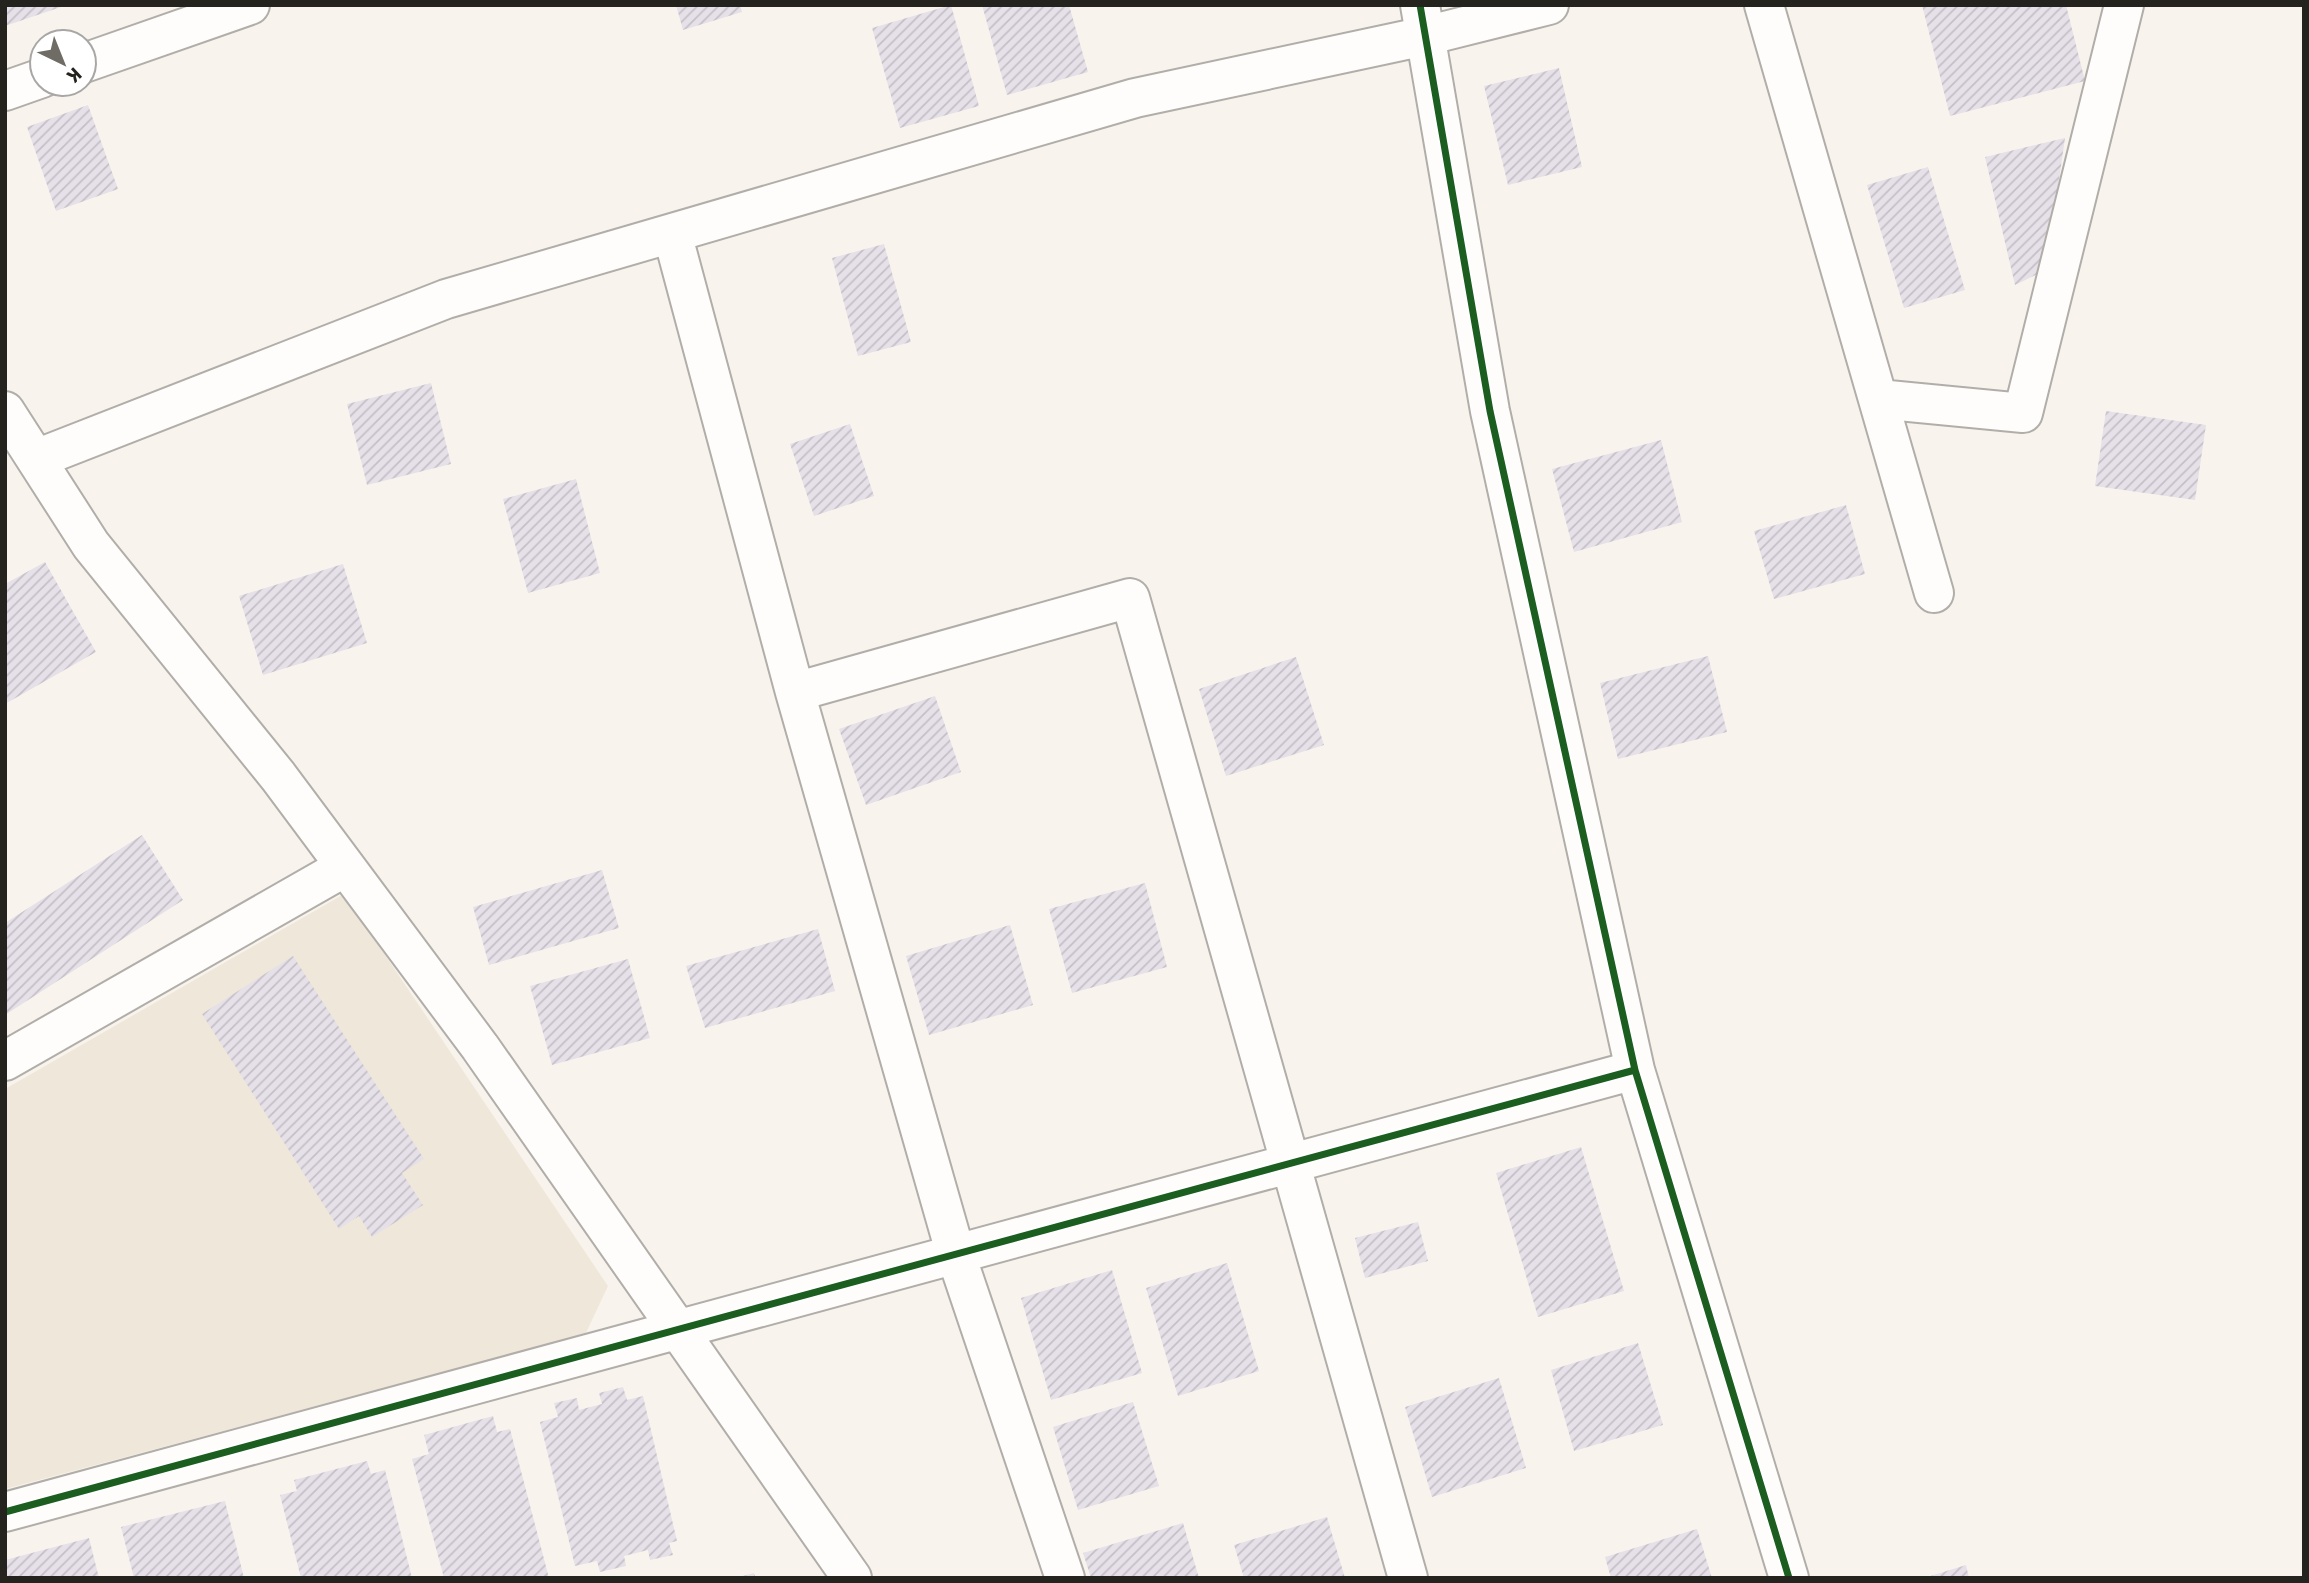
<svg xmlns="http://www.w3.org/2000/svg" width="2309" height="1583" viewBox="0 0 2309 1583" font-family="Signika,sans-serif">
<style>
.built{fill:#efe7d9}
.building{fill:url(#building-hatch)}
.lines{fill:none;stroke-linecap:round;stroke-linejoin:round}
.street-casing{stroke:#b1aea9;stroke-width:42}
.street{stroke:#fefdfc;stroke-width:38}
.cycleway-casing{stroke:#fff;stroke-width:11}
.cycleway{stroke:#1b5e20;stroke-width:7}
</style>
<defs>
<pattern id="building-hatch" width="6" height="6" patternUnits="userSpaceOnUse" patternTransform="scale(1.75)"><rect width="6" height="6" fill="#e6e0e8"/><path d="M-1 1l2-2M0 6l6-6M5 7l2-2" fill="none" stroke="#c5c0c7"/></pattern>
</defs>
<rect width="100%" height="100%" fill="#f8f4ed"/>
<path class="built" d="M344,894L608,1286L585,1335L5,1489V1089Z"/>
<path class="building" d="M5,5H64V6L5,26Z
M676,5H740L742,12L683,30Z
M951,5L979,106L900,128L872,28Z
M982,5H1069L1088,72L1007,95Z
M1922,5H2066L2085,81L1950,116Z
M1559,68L1582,167L1508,185L1484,86Z
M88,105L118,189L56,211L27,127Z
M2065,138L2046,270L2015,285L1985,157Z
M1928,167L1965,290L1904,308L1867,185Z
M884,244L911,342L858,356L832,258Z
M431,383L451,464L367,485L347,404Z
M2106,411L2206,425L2195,500L2095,486Z
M850,424L874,496L814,516L790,444Z
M1661,440L1682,522L1574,552L1552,469Z
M576,479L600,573L528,593L503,499Z
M1846,505L1865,574L1774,599L1754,531Z
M45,562L96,652L5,704V584Z
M343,564L367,643L263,675L239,596Z
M1708,656L1727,732L1618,759L1600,683Z
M1296,657L1324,745L1226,776L1199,689Z
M935,696L961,772L866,805L839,729Z
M142,835L183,900L5,1015V923Z
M602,870L619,928L489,965L473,907Z
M1145,883L1167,967L1072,993L1049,909Z
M1010,925L1033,1005L929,1035L906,956Z
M818,929L835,991L705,1028L686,966Z
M293,956L424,1159L402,1173L423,1205L372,1237L359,1216L339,1229L202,1014Z
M628,959L650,1038L552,1065L530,986Z
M1581,1147L1624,1291L1538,1317L1496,1173Z
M1418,1222L1428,1261L1365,1278L1355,1238Z
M1227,1263L1259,1371L1178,1396L1146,1288Z
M1112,1270L1142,1373L1051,1400L1021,1298Z
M1638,1343L1663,1425L1574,1451L1551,1370Z
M1499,1378L1526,1468L1432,1497L1405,1407Z
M623,1387L627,1400L643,1396L677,1541L669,1543L673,1555L650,1560L648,1550L624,1556L626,1566L600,1572L597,1561L575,1566L540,1422L558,1417L554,1403L577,1398L579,1410L602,1404L599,1393Z
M1133,1402L1159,1486L1078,1510L1053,1427Z
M493,1416L497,1432L510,1429L549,1578H444L412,1459L429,1454L424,1435Z
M367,1461L371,1474L385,1470L412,1578H301L280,1495L297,1491L294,1480Z
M225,1501L244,1578H134L121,1527Z
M1327,1517L1345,1578H1244L1234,1545Z
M1183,1523L1199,1578H1091L1083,1553Z
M1697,1529L1712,1578H1611L1605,1557Z
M89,1538L99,1578H5V1560Z
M1966,1565L1969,1578H1927V1577Z
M754,1573L756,1578H739V1577Z"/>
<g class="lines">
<g class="street-casing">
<path id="street" d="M1420,5L1490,411L1635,1070L1789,1578
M1764,5L1934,593
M84,63L250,5
M5,91L42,78
M672,233L795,692L956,1255L1065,1578
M1878,399L2023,413L2124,5
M5,411L91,545L278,776L480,1047L852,1578
M36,459L446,299L1135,98L1425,36L1549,5
M795,692L1130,598L1408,1578
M5,1061L345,867
M5,1512L1635,1070"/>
</g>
<use href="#street" class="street"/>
<g class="cycleway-casing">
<path id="cycleway" d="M1420,5L1490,411L1635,1070L1789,1578
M5,1512L1635,1070"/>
</g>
<use href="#cycleway" class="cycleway"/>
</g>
<rect width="2309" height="1583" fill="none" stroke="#25231e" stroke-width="14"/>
<g transform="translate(63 63) rotate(137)"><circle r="33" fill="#ffffff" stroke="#a8a7a5" stroke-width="2"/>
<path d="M0-5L12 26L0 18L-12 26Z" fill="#6f6c66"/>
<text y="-10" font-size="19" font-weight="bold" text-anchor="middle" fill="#25231e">K</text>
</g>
</svg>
